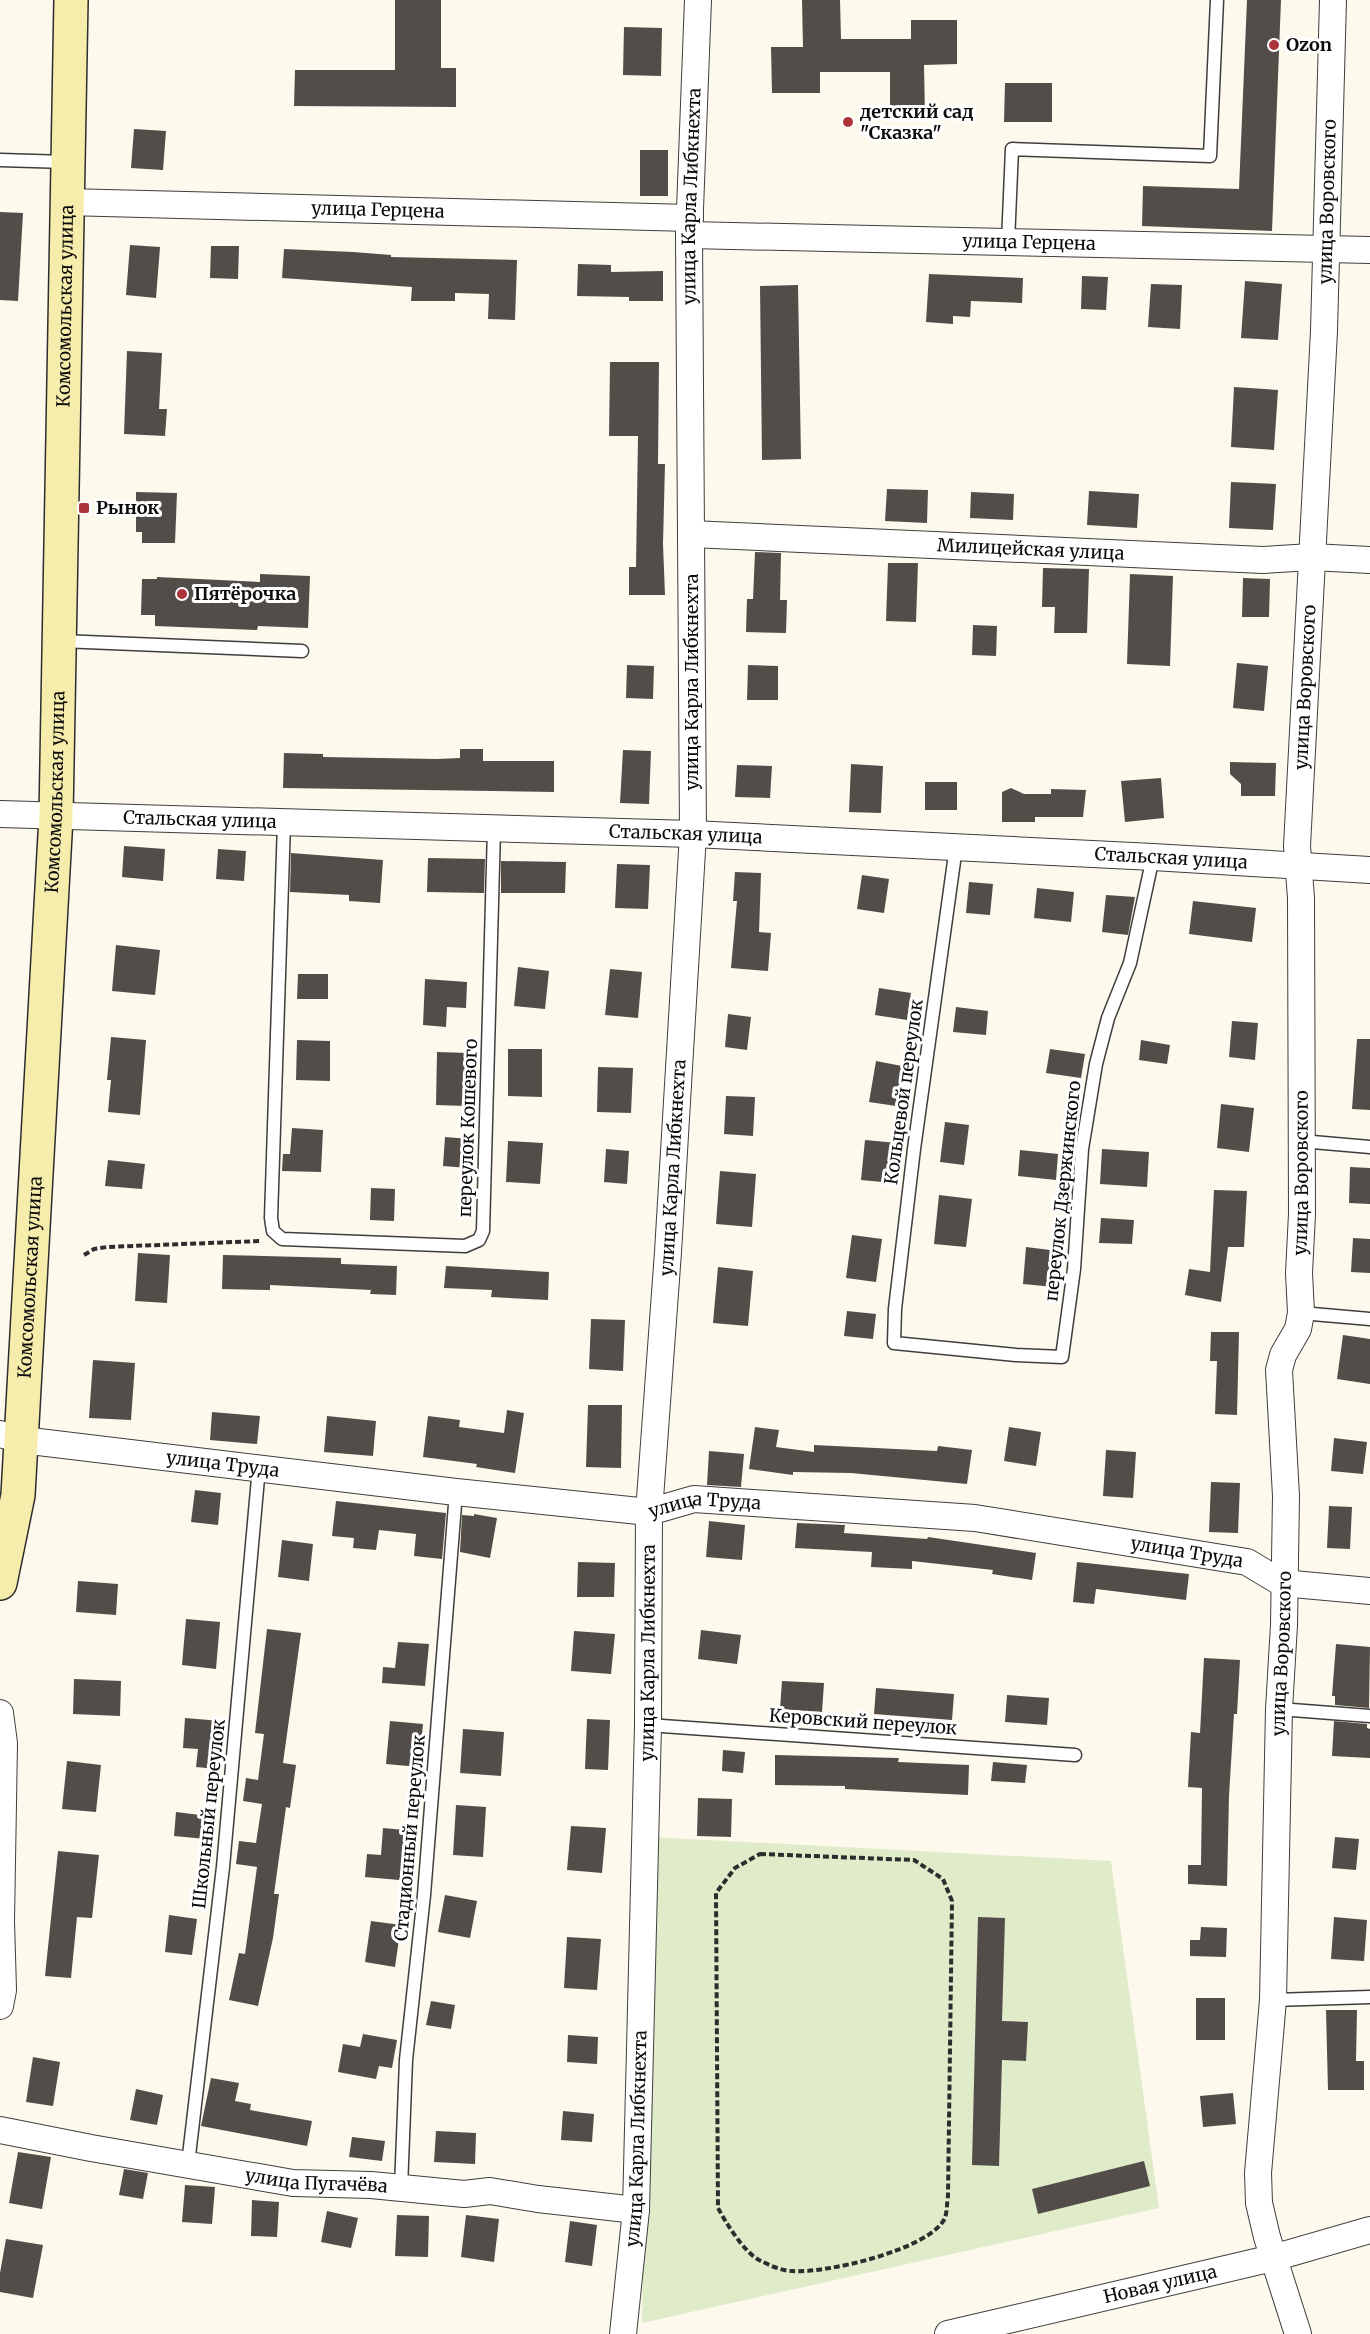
<svg xmlns="http://www.w3.org/2000/svg" width="1370" height="2334" viewBox="0 0 1370 2334" font-family="Merriweather,serif">
<style>
.pitch{fill:#e0ebca}
.building{fill:#534d49}
.lines{fill:none;stroke-linecap:round;stroke-linejoin:round}
.lane-casing{stroke:#3e3e3e;stroke-width:15}
.street-casing{stroke:#3e3e3e;stroke-width:28}
.secondary-casing{stroke:#2d2d2d;stroke-width:36}
.path{stroke:#2d2d2d;stroke-width:4;stroke-dasharray:6 3;stroke-linecap:butt}
.lane{stroke:#fff;stroke-width:12}
.street{stroke:#fff;stroke-width:26}
.secondary{stroke:#f6edad;stroke-width:33}
.poi-dot{fill:#ab333a;stroke:#fff;stroke-width:2}
.labels{text-anchor:middle;stroke-width:6;stroke-linejoin:round;paint-order:stroke}
.poi-label{font-size:18px;font-weight:bold;fill:#0b0b0b;stroke:#fff;text-anchor:start}
.street-label{font-size:18px;fill:#0b0b0b;stroke:#fff}
</style>
<rect width="100%" height="100%" fill="#fdf9ec"/>
<path class="pitch" d="M649,1837L1111,1861L1159,2208L642,2323Z"/>
<path class="building" d="M395,0H441V68H456V107L294,106L295,70H395Z
M802,0H840L841,39H911V20H957V64L924,65L925,117H890V72H820V93H772L771,47H803Z
M1247,0H1281L1272,231L1142,226L1143,186L1239,189Z
M624,27L662,28L661,76L623,75Z
M1005,83H1052V122H1004Z
M134,129L166,131L163,170L131,168Z
M640,150H668V196H640Z
M0,212L23,213L18,301L0,300Z
M130,245L160,247L156,298L126,295Z
M211,246H239L238,279L210,278Z
M284,249L353,252L391,255V257L517,260L515,320L488,319L489,294L455,293V301H411L412,287L282,278Z
M578,264L611,265V272L663,271V301H629V297L577,296Z
M929,274L1023,278L1022,303L971,301L970,317L953,316V324L926,322Z
M1082,276L1108,277L1106,310L1081,309Z
M1245,281L1282,284L1278,340L1241,338Z
M1151,284L1182,285L1180,329L1148,327Z
M798,285L801,459L762,460L760,286Z
M127,351L162,353L159,409H167L165,436L124,434Z
M610,362H659L658,464H665L663,544L665,595H629V567H636L638,436H609Z
M1234,387L1278,390L1274,450L1231,447Z
M1231,482L1276,484L1273,530L1229,528Z
M887,489L928,490L927,523L885,521Z
M1089,491L1139,494L1137,528L1087,525Z
M136,492L177,493L175,543H142V532H136Z
M971,492L1014,494L1013,520L970,518Z
M755,552L781,553L780,600H787L786,633L746,632L747,599H753Z
M888,563H918L916,622L886,621Z
M1043,568L1089,569L1087,633H1054L1055,607H1042Z
M260,574L310,576L308,628L258,626L257,630L155,626V615H141L142,579H157V577L260,582Z
M1130,574L1173,576L1170,666L1127,664Z
M1243,578L1270,579L1269,617H1242Z
M973,625L997,626L996,656L972,655Z
M1237,663L1268,666L1264,711L1233,708Z
M627,665L654,666L653,699L626,698Z
M748,665L778,666V700H747Z
M460,749H483V761H554V792L283,788L284,753L323,754V757L437,759L460,758Z
M623,750L651,751L649,804L620,803Z
M1230,762L1276,763L1275,796H1241V784L1230,774Z
M851,764L883,766L881,813L849,812Z
M737,765L772,766L770,798L735,797Z
M1161,778L1164,818L1125,822L1121,781Z
M925,782H957V810H925Z
M1011,788L1024,794H1051V789L1086,790L1083,817H1035V822H1002V792Z
M124,846L165,849L163,881L122,877Z
M218,849L246,851L244,881L216,879Z
M291,853L383,860L380,903L349,901V895L290,892Z
M428,858L485,859L484,893L427,892Z
M501,861L566,862L565,893H501Z
M617,864L650,865L648,909L615,908Z
M735,872L761,873L759,932L771,933L768,971L731,968L737,901H733Z
M862,875L889,879L884,913L857,909Z
M969,882L993,884L990,915L966,913Z
M1037,888L1074,892L1071,922L1034,918Z
M1106,895L1135,897L1128,935L1102,932Z
M1193,901L1256,908L1252,942L1189,934Z
M116,945L160,950L155,995L112,991Z
M518,967L549,971L545,1009L514,1006Z
M610,969L642,972L638,1018L605,1015Z
M298,974H328V999H297Z
M425,979L467,982L466,1008L447,1007L446,1027L423,1025Z
M879,988L911,993L907,1020L875,1015Z
M956,1007L988,1011L986,1035L953,1032Z
M728,1014L751,1017L747,1050L725,1047Z
M1232,1021L1258,1023L1255,1060L1229,1057Z
M111,1037L146,1040L140,1115L108,1112L111,1080H107Z
M1357,1039H1370V1110L1352,1109Z
M297,1040L330,1041V1081L296,1080Z
M1141,1040L1170,1045L1167,1064L1139,1060Z
M508,1049H542V1097L508,1096Z
M1050,1049L1085,1054L1081,1078L1046,1073Z
M437,1052L468,1053L466,1106L436,1105Z
M876,1061L902,1066L896,1106L869,1102Z
M598,1067L633,1068L631,1113L597,1112Z
M726,1096L755,1097L753,1136L724,1134Z
M1221,1104L1254,1108L1249,1152L1217,1148Z
M945,1122L969,1125L964,1165L940,1162Z
M292,1128L323,1130L321,1172L282,1171L283,1154H290Z
M445,1137L470,1139L468,1168L443,1166Z
M865,1140L897,1143L893,1183L861,1180Z
M508,1141L543,1143L540,1184L506,1182Z
M606,1149L629,1151L627,1184L604,1182Z
M1102,1149L1149,1152L1147,1187L1100,1184Z
M1020,1150L1058,1154L1056,1180L1018,1176Z
M108,1160L145,1164L142,1189L105,1186Z
M1350,1167L1370,1168V1204L1349,1203Z
M720,1171L756,1174L752,1227L716,1224Z
M371,1188L395,1189L394,1221L370,1220Z
M1214,1190L1247,1191L1244,1247H1228L1221,1302L1185,1295L1189,1269L1210,1272Z
M939,1195L972,1199L966,1247L934,1244Z
M1101,1218L1134,1220L1132,1244L1099,1243Z
M852,1235L882,1239L876,1282L846,1278Z
M1353,1238L1370,1239V1273L1351,1272Z
M1026,1247L1058,1251L1054,1287L1023,1284Z
M138,1253L170,1255L167,1303L135,1301Z
M223,1255L341,1258V1264L397,1266L396,1295L370,1294L371,1290L270,1285V1290L222,1289Z
M446,1266L549,1272L548,1300L491,1297L492,1290L444,1288Z
M718,1267L753,1271L748,1326L713,1323Z
M847,1311L876,1314L873,1339L844,1336Z
M591,1319L625,1320L623,1371L589,1369Z
M1211,1332H1239L1237,1415L1215,1414L1217,1361H1210Z
M1343,1335L1370,1339V1384L1337,1379Z
M93,1360L135,1363L131,1420L89,1418Z
M588,1405H622L621,1468L586,1467Z
M507,1410L524,1413L515,1473L476,1467L477,1464L423,1457L428,1416L460,1420L459,1427L504,1433Z
M212,1412L260,1416L257,1444L210,1440Z
M327,1416L376,1421L373,1456L324,1452Z
M755,1427L779,1430L776,1447L814,1452V1445L937,1451L938,1446L972,1450L967,1484L851,1473L793,1472V1475L749,1469Z
M1009,1427L1041,1432L1036,1466L1004,1461Z
M1334,1438L1367,1442L1363,1474L1331,1471Z
M1106,1450L1136,1452L1133,1498L1103,1496Z
M709,1451L744,1454L741,1487L707,1485Z
M1211,1482L1240,1483L1238,1533L1209,1532Z
M195,1490L221,1493L218,1525L191,1522Z
M336,1501L446,1513L442,1559L414,1556L416,1534L379,1530L376,1550L353,1548L354,1538L332,1536Z
M1329,1506L1352,1507L1350,1549L1327,1548Z
M474,1514L497,1518L490,1558L460,1552L462,1515L474,1516Z
M709,1521L745,1525L742,1560L706,1557Z
M797,1523L845,1525L844,1533L927,1539L928,1537L1036,1553L1032,1580L992,1574L993,1570L912,1561V1569L871,1567L872,1552L795,1548Z
M282,1540L313,1544L309,1581L278,1577Z
M578,1562L615,1563L614,1597H577Z
M1077,1562L1189,1574L1186,1600L1096,1589L1094,1604L1073,1602Z
M78,1581L118,1584L116,1615L76,1612Z
M186,1619L220,1622L216,1669L182,1665Z
M267,1629L301,1633L283,1763L296,1765L290,1808L286,1807L274,1894H279L273,1938L258,2006L229,2000L239,1953L245,1954L257,1867L236,1864L239,1841L256,1843L262,1804L243,1801L246,1778L258,1780L264,1734L255,1733Z
M701,1630L741,1635L737,1664L698,1659Z
M574,1631L615,1634L611,1674L571,1671Z
M398,1642L429,1644L425,1686L382,1683L383,1667L395,1668Z
M1336,1644L1370,1647L1369,1708L1335,1705V1696H1332Z
M1204,1658L1240,1660L1237,1714H1234L1229,1796L1227,1886L1188,1884V1865H1201L1202,1788L1188,1787L1191,1732L1200,1733Z
M74,1679L121,1681L120,1716L73,1714Z
M782,1681L824,1683L822,1712L780,1709Z
M876,1688L954,1694L952,1720L874,1714Z
M1007,1695L1049,1698L1047,1725L1005,1722Z
M185,1718L221,1721L217,1769L196,1767L198,1749L183,1748Z
M587,1719L610,1720L608,1770L585,1769Z
M390,1721L423,1724L419,1767L386,1764Z
M1334,1721L1367,1724V1728L1370,1729V1758L1332,1756Z
M463,1729L504,1732L501,1776L460,1773Z
M723,1750L745,1752L743,1773L722,1771Z
M775,1755L899,1758L898,1762L969,1765L968,1795L845,1789V1786L775,1785Z
M67,1761L101,1765L96,1812L62,1809Z
M993,1762L1027,1765L1025,1783L991,1781Z
M698,1798L732,1799L731,1837L697,1836Z
M456,1805L486,1807L483,1857L453,1855Z
M176,1812L208,1816L206,1839L174,1836Z
M571,1826L606,1828L602,1873L567,1870Z
M383,1828L415,1831L411,1881L365,1877L367,1854L381,1855Z
M1335,1837L1359,1839L1356,1870L1332,1868Z
M58,1851L99,1855L92,1918L77,1917L71,1978L45,1976Z
M445,1895L477,1901L470,1938L438,1932Z
M169,1915L197,1919L192,1955L165,1952Z
M978,1917L1005,1918L1002,2021L1028,2022L1026,2061L1002,2060L999,2166L972,2165Z
M1334,1917L1367,1920L1364,1961L1331,1959Z
M371,1921L401,1925L395,1967L365,1962Z
M1201,1927L1227,1928L1226,1957L1190,1956V1940H1200Z
M567,1937L601,1939L597,1990L564,1988Z
M1196,1998H1225V2040H1196Z
M431,2001L455,2005L451,2029L426,2025Z
M1326,2010H1357L1356,2061H1364V2090H1328Z
M363,2034L397,2040L392,2068L379,2066L376,2079L338,2072L343,2044L360,2047Z
M568,2035L598,2037L597,2064L567,2062Z
M33,2057L60,2062L53,2106L26,2102Z
M211,2078L239,2083L235,2101L251,2104L250,2110L312,2121L307,2146L201,2126Z
M136,2089L163,2095L157,2125L130,2120Z
M1233,2093L1236,2124L1203,2127L1200,2096Z
M563,2111L594,2114L592,2142L561,2140Z
M436,2131L476,2133L475,2164L434,2162Z
M352,2137L385,2141L382,2161L349,2157Z
M18,2152L51,2157L42,2209L9,2203Z
M1144,2161L1150,2186L1038,2214L1032,2189Z
M124,2169L148,2173L143,2199L119,2195Z
M185,2185L215,2187L212,2224L182,2222Z
M252,2200L279,2202L277,2237L251,2236Z
M327,2211L358,2218L351,2248L321,2242Z
M397,2215L429,2216L428,2257L395,2256Z
M466,2215L499,2219L494,2262L461,2257Z
M570,2221L597,2225L592,2266L565,2262Z
M6,2239L43,2245L33,2298L0,2292V2273Z"/>
<g class="lines">
<g class="lane-casing">
<path id="lane" d="M0,160L67,162
M1008,242L1012,149L1210,156L1217,0
M61,641L302,651
M284,823L271,1218L273,1231L282,1239L465,1246L479,1240L483,1231L494,829
M956,847L914,1149L895,1309L894,1343L1016,1355L1062,1357L1074,1269L1082,1149L1096,1064L1108,1018L1130,963L1153,857
M1301,1141L1370,1147
M1301,1313L1370,1319
M1279,1709L1370,1716
M648,1725L1075,1755
M1273,2000L1370,1997
M188,2164L223,1867L259,1467
M401,2188L406,2060L424,1895L456,1492"/>
</g>
<g class="street-casing">
<g id="street">
<path id="s1" d="M66,202L690,218"/>
<path id="s2" d="M689,235L1370,250"/>
<path id="s3" d="M691,534L1263,560L1312,557L1370,560"/>
<path id="s4" d="M0,814L693,834L1153,857L1370,870"/>
<path id="s5" d="M0,1434L22,1440L456,1492L649,1512L694,1499L975,1518L1247,1562L1282,1583L1370,1591"/>
<path d="M0,1713L4,1743L1,1921L3,1990L0,2006"/>
<path id="s6" d="M0,2130L91,2148L293,2183L371,2185L464,2194L490,2191L538,2199L636,2210"/>
<path id="s7" d="M623,2334L636,2210L648,1725L649,1512L668,1252L693,834L689,235L698,0"/>
<path id="s8" d="M948,2334L1273,2258L1370,2230"/>
<path id="s9" d="M1298,2334L1267,2237L1259,2203L1258,2173L1273,2000L1279,1709L1284,1625L1286,1496L1279,1370L1283,1355L1298,1329L1301,1313L1299,1273L1302,1214L1301,898L1297,846L1324,331L1333,0"/>
</g>
</g>
<g class="secondary-casing">
<g id="secondary">
<path id="s10" d="M0,1583L18,1495L56,817L71,0"/>
</g>
</g>
<path class="path" d="M84,1255L94,1249L107,1247L260,1241
M760,1854L914,1860L943,1879L952,1901L948,2196C947,2202 947,2212 945,2218C930,2250 824,2274 792,2271C782,2271 769,2265 761,2261C745,2254 726,2223 718,2208L716,1893L735,1868Z"/>
<use href="#lane" class="lane"/>
<use href="#street" class="street"/>
<use href="#secondary" class="secondary"/>
</g>
<g class="poi-dot">
<circle cx="1274" cy="45" r="6"/>
<circle cx="848" cy="122" r="6"/>
<rect x="78" y="502" width="12" height="12" rx="3"/>
<circle cx="182" cy="594" r="6"/>
</g>
<g class="labels">
<g class="poi-label">
<text x="1286" y="51">Ozon</text>
<text x="860" y="118">детский сад<tspan x="860" dy="21">"Сказка"</tspan></text>
<text x="96" y="514">Рынок</text>
<text x="194" y="600">Пятёрочка</text>
</g>
<g class="street-label">
<text dy="6" stroke="none"><textPath href="#s7" startOffset="2140">улица Карла Либкнехта</textPath></text>
<text dy="6" stroke="none"><textPath href="#s9" startOffset="2145">улица Воровского</textPath></text>
<text dy="6" stroke="none"><textPath href="#s1" startOffset="312">улица Герцена</textPath></text>
<text dy="6" stroke="none"><textPath href="#s2" startOffset="340">улица Герцена</textPath></text>
<text dy="6" stroke="none"><textPath href="#s10" startOffset="1280">Комсомольская улица</textPath></text>
<text dy="6" stroke="none"><textPath href="#s3" startOffset="340">Милицейская улица</textPath></text>
<text transform="translate(692 682) rotate(-90)" y="6">улица Карла Либкнехта</text>
<text dy="6" stroke="none"><textPath href="#s9" startOffset="1659">улица Воровского</textPath></text>
<text dy="6" stroke="none"><textPath href="#s10" startOffset="794">Комсомольская улица</textPath></text>
<text dy="6" stroke="none"><textPath href="#s4" startOffset="200">Стальская улица</textPath></text>
<text dy="6" stroke="none"><textPath href="#s4" startOffset="686">Стальская улица</textPath></text>
<text dy="6" stroke="none"><textPath href="#s4" startOffset="1172">Стальская улица</textPath></text>
<text transform="translate(904 1092) rotate(-82)" y="6">Кольцевой переулок</text>
<text transform="translate(468 1128) rotate(-88)" y="6">переулок Кошевого</text>
<text dy="6" stroke="none"><textPath href="#s7" startOffset="1168">улица Карла Либкнехта</textPath></text>
<text dy="6" stroke="none"><textPath href="#s9" startOffset="1173">улица Воровского</textPath></text>
<text transform="translate(1063 1191) rotate(-84)" y="6">переулок Дзержинского</text>
<text dy="6" stroke="none"><textPath href="#s10" startOffset="308">Комсомольская улица</textPath></text>
<text dy="6" stroke="none"><textPath href="#s5" startOffset="225">улица Труда</textPath></text>
<text dy="6" stroke="none"><textPath href="#s5" startOffset="711">улица Труда</textPath></text>
<text dy="6" stroke="none"><textPath href="#s5" startOffset="1197">улица Труда</textPath></text>
<text dy="6" stroke="none"><textPath href="#s7" startOffset="682">улица Карла Либкнехта</textPath></text>
<text dy="6" stroke="none"><textPath href="#s9" startOffset="687">улица Воровского</textPath></text>
<text transform="translate(863 1722) rotate(4)" y="6">Керовский переулок</text>
<text transform="translate(209 1814) rotate(-84)" y="6">Школьный переулок</text>
<text transform="translate(410 1838) rotate(-85)" y="6">Стадионный переулок</text>
<text dy="6" stroke="none"><textPath href="#s7" startOffset="196">улица Карла Либкнехта</textPath></text>
<text dy="6" stroke="none"><textPath href="#s6" startOffset="321">улица Пугачёва</textPath></text>
<text dy="6" stroke="none"><textPath href="#s8" startOffset="218">Новая улица</textPath></text>
</g>
</g>
</svg>
